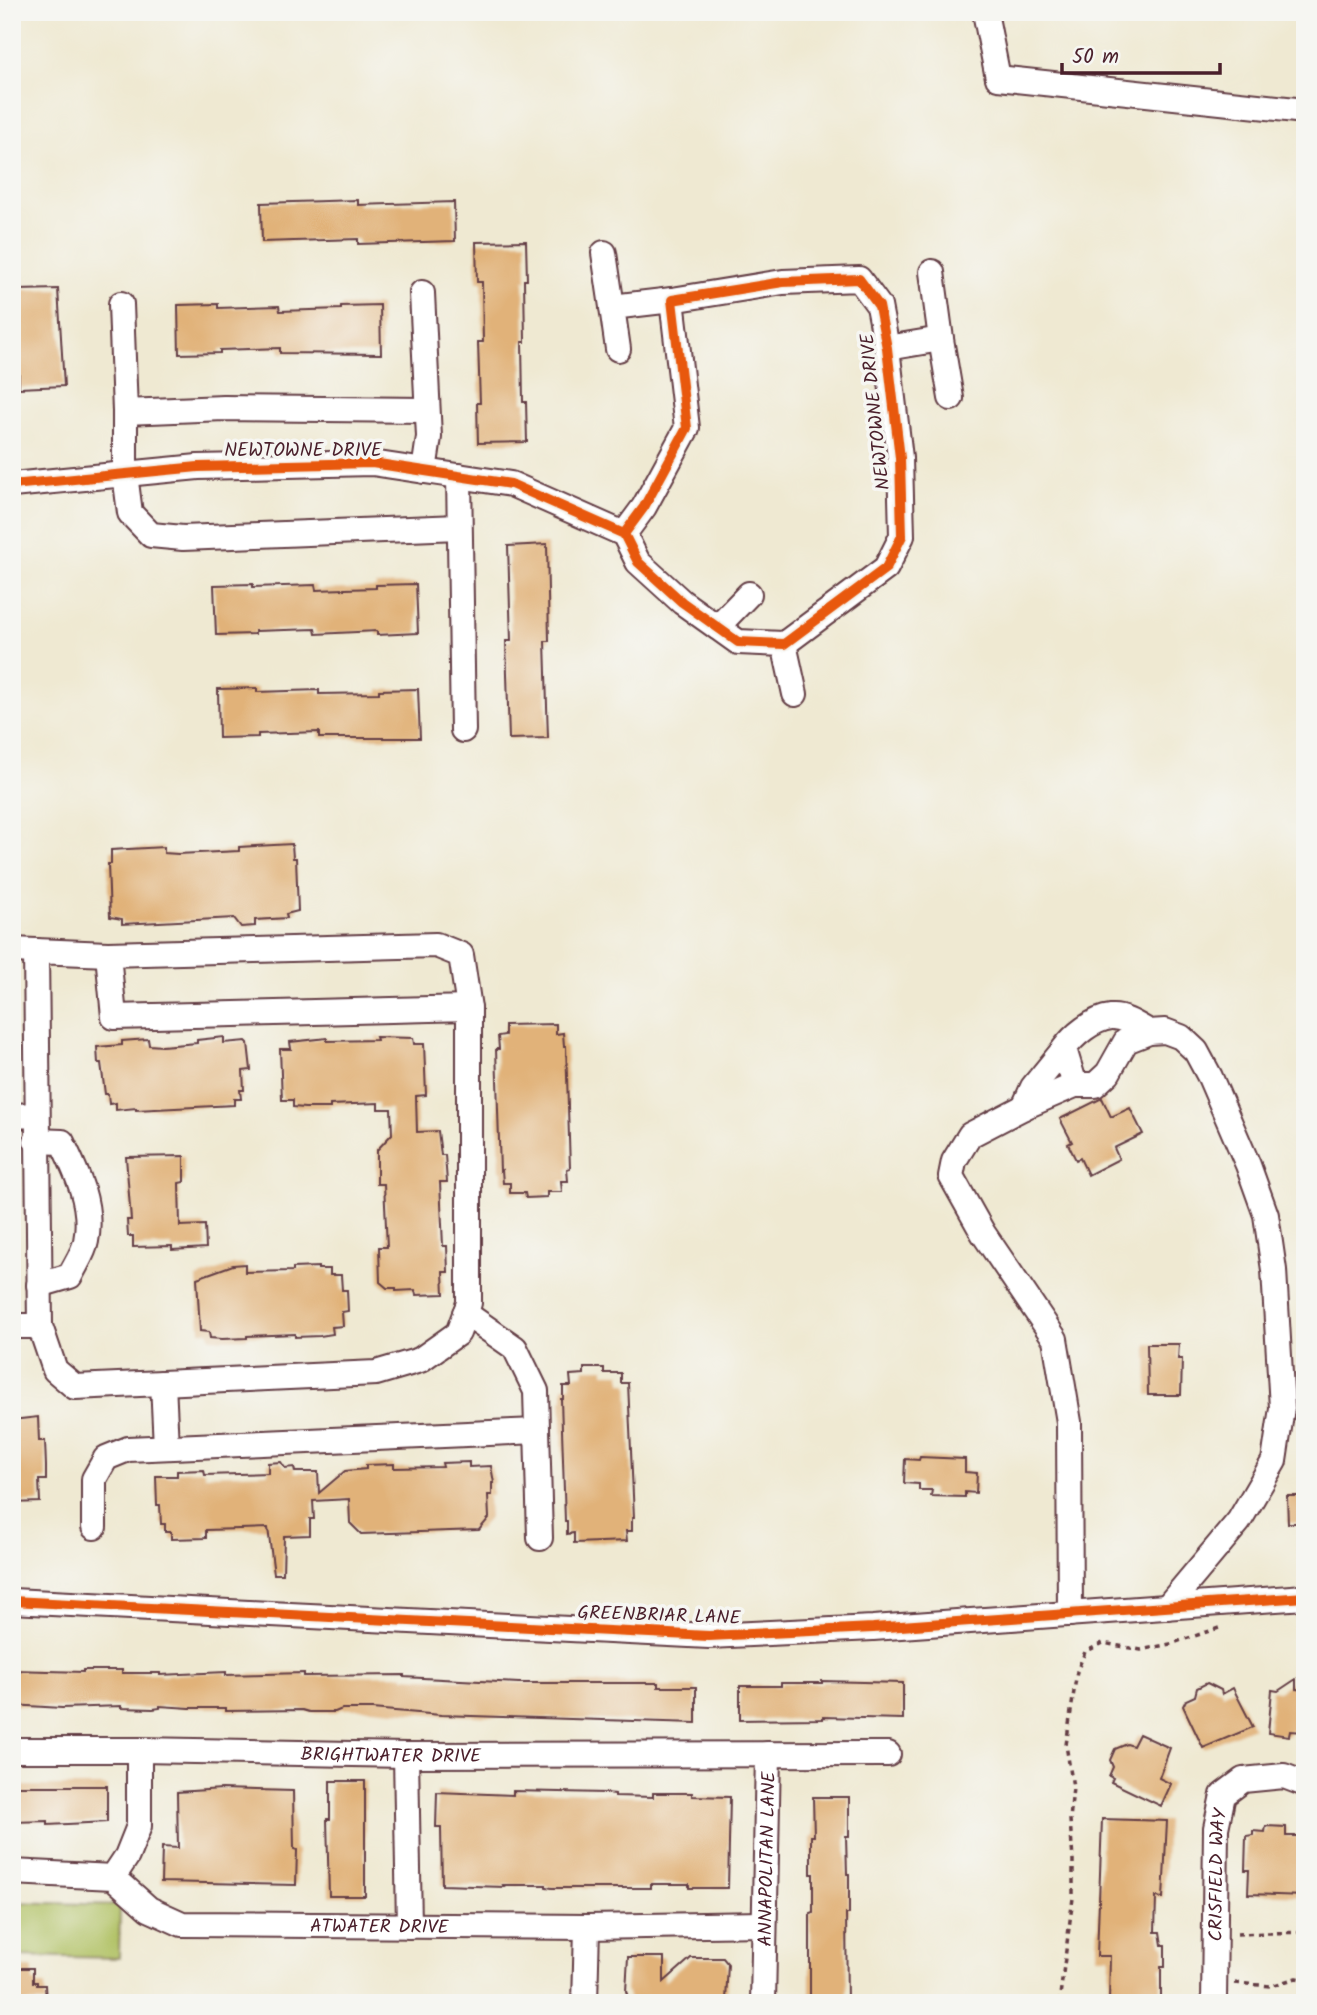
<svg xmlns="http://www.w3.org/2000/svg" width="1317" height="2015" viewBox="0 0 1317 2015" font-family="Kalam,sans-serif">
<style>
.green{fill:#b0c164;stroke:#7d7048;stroke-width:2}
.building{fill:#e1b279}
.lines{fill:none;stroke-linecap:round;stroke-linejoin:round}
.minor-casing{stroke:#633d44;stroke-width:28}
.path{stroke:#633d44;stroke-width:3.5;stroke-dasharray:5 5;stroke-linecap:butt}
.minor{stroke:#fff;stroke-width:24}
.cycleway-casing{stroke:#f6f6f2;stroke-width:15}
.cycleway{stroke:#e8590c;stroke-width:10}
.labels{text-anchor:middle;stroke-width:7;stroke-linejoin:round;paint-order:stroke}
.street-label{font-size:19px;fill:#4a1f2b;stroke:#f6f6f2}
</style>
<rect width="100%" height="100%" fill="#f6f6f2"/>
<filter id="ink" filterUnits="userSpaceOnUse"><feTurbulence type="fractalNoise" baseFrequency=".0143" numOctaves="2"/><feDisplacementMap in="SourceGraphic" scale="14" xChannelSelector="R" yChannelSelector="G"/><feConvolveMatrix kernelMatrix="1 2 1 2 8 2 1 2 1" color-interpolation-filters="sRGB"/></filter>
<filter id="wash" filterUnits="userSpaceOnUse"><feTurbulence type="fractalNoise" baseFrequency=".00686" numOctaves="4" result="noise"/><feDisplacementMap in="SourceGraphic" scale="28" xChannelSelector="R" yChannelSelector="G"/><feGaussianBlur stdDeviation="1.57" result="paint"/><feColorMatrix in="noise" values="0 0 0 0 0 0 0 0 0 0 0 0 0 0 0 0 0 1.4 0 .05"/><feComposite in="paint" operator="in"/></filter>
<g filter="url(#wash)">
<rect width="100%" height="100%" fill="#efe9d2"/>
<path class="green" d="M12,1902L120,1905L119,1958L12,1956Z"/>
<g id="blocks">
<path class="building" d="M358,200V205L454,202L455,241L358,244V239L262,242L261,203Z
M526,241L527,280H524L525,342H522L523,402H526L527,442L478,443L477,403H480L478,342H483L482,282H477L476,242Z
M58,289L64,386L19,388L18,290Z
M218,304V308L279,306L280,311L341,309V306L380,305L381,354L280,353V348L220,350V353L179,354L178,305Z
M547,544L549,641H545L548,738L509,739L506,641H511L508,546Z
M253,584V587L315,585L316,590L376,588V585L416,584L418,633L377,635V631L316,634L315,629L255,631V634L216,635L214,585Z
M257,688V692L319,690V694L379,693V690L418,689L420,738H319V732L258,734V737L219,738L218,689Z
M292,844L293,858H296L298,911L286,914L287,918L255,920V926L241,927L234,918L122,924V919L110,917L108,864H111V850L164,847V853L178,854L239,851V847Z
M556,1024V1034L563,1033L564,1046H566L570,1168L567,1169L568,1181H561L562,1192H547V1197L526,1198L525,1193H510V1183H503L502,1170L500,1171L496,1049H499L498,1036L505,1035V1025Z
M224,1037V1043L246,1041L248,1043L251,1070L243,1071L244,1090H240L241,1099H234V1105L136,1110V1108L116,1110V1103L109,1104L108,1094H105L101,1063H98L97,1047L122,1045V1041L148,1039L149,1045L162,1046L197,1043V1040Z
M376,1037L413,1038L414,1044H424L426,1095L416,1096L417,1132L438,1131L441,1155H445L447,1182H440L443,1246H447L448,1272H443L444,1294L416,1295L415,1290L396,1291V1288H387L380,1282L379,1247H387L384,1184H377V1150L392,1134L391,1109H378V1103L330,1105V1108H305L293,1107V1100H282L280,1049H291L290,1042L327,1038V1041L377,1040Z
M1102,1098L1111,1117L1130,1108L1143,1134L1114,1148L1119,1159L1088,1175L1080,1158L1076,1160L1068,1144L1072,1142L1060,1119Z
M184,1156V1182L179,1183L180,1226L205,1225L206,1248L172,1250V1246L133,1247V1236H128L127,1220H131L126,1157Z
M245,1264V1272L293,1271V1268L318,1267V1269H330V1275H341L342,1290H347L348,1311L342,1312L343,1326L332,1327L333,1334L320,1336L295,1337V1334L247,1336V1338L222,1339L210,1338L209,1332L200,1331L197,1278L233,1265Z
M1147,1344H1179L1178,1359H1182L1181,1395H1148Z
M584,1368H604V1373H621V1383H628L634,1518H632V1531H626L627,1541L574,1543V1533L567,1534V1521H565L561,1399H563V1386H571L570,1375L584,1374Z
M38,1417L39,1441H45L46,1466V1480H39L40,1502L12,1503V1420Z
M920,1457L965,1459V1472L977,1473L976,1493L965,1492V1497L931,1496L932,1490H919V1484L904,1483L905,1459L919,1460Z
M281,1462L285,1468L294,1467L295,1472H318L319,1493L345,1471L366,1469V1465L394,1464V1468L443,1467L442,1463L469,1462V1467L491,1466L494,1483H492V1495H488L489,1518L479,1530L361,1534L350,1523L349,1499L313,1501L314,1519H310V1535L284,1536L283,1574H274L268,1528L206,1530V1538L171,1539V1532H165V1524H161L160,1505H157L156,1476H177V1471L204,1470L205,1475L268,1473V1463Z
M1287,1496H1305V1523H1288Z
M12,1670L83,1672V1670H122V1673H160V1675L226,1672V1675L304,1673V1676L404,1675V1677L519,1683H658V1687H696V1723L441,1715L372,1709H342L335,1712H309L302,1710L226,1711V1708H190L160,1706V1708L153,1709L121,1708V1706L62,1708L12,1705Z
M1296,1679V1689L1305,1690V1732L1290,1731L1289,1736L1268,1733L1272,1690L1278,1691Z
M822,1681L903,1683V1719L823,1717V1719L740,1720V1686H781V1683H822Z
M1207,1683L1221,1690L1222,1694L1233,1688L1253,1727L1203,1748L1183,1706L1186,1700L1195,1696L1197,1688Z
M1139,1734L1170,1748L1159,1778L1171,1784L1161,1806L1111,1782L1113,1778L1109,1776L1113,1767L1110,1760L1115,1749L1127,1744L1133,1746Z
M330,1781H365V1896H329L327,1819H330Z
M12,1786H107V1822L48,1825V1821L12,1822Z
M222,1789L293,1791L294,1849L297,1850L296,1885L161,1882L162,1847L178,1848L177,1792Z
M513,1791L606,1793L615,1794V1796L653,1797V1793H692V1796L730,1797L728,1888H689V1884H651V1888H552L546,1887V1885H503L504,1887L442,1885L441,1827H436L437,1792L513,1795Z
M813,1797H849V1836H846L847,1874H849V1914H846L847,2003H810V1913L813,1912V1874H811V1836H814Z
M1102,1819L1167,1821L1163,1898L1156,1897L1155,1932H1160L1162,1945H1165V1967H1161V2003H1109L1110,1956H1097Z
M1266,1826L1286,1827V1836H1305V1896L1248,1894L1249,1870H1245L1246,1836L1253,1835V1831L1265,1832Z
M628,1957H664V1982L691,1958H723L728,1964L726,2000L725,2003H630L626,1991Z
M12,1968H33V1982H37V1985H45L46,2003H12Z"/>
</g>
</g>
<g filter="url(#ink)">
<use href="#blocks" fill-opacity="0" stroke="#633d44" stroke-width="2"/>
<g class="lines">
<g class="minor-casing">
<g id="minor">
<path d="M985,12L998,78L1305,111"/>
<path d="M604,253L612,307"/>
<path d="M932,272L941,339"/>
<path d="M422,293L429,437L424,471"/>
<path d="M121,304L125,412L224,408L427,410"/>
<path d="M887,348L941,339L951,398"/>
<path d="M618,349L612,307L672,300"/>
<path d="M125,412V474L130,513L151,535L183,538L459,527"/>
<path d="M459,476L463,730"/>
<path d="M12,485L198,467L372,463L511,484L624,534L638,562L682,602L738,642L784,644L886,568L902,536L900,458L887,348L879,306L859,279L783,282L672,300L687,428L644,507L624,534"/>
<path d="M717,627L749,594"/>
<path d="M784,644L795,694"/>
<path d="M436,945L461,955L469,1008V1303L458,1333L420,1360L376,1373L75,1387L55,1370L40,1326L36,951L108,954Z"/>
<path d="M12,950L36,951"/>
<path d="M108,954L114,1017L469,1008"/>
<path d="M1064,1049C1073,1036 1093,1019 1111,1017C1124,1016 1137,1025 1149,1032"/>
<path d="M1024,1107L1033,1087L1064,1049L1075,1085"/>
<path d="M12,1116L36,1115"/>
<path d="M36,1141L62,1142C77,1173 93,1206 86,1241C84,1253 75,1265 70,1276L39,1285"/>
<path d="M465,1313L515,1348L536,1391L540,1538"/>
<path d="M12,1326H40"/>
<path d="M163,1383L166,1447"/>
<path d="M94,1527V1479L106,1458L128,1449L537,1431"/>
<path d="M12,1601L709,1636L873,1628L1305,1597"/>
<path d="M1070,1614L1069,1422L1055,1339L983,1233L951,1176L954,1161L970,1135L1024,1107L1075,1085H1095L1108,1073L1126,1041L1149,1032L1165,1031L1181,1037L1196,1051L1210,1077L1248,1165L1266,1215L1274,1270L1282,1408L1274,1461L1239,1521L1167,1607"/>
<path id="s1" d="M17,1750H139L406,1755L888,1754"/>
<path d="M406,1755L409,1926"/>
<path id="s2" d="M12,1872L113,1877L149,1909L182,1924L587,1927L763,1924"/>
<path d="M113,1877L127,1856L139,1826V1750"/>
<path d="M585,2003L587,1927"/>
<path id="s3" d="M763,2003L768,1754"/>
<path id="s4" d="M1214,2003L1216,1828L1223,1795L1243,1780L1284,1776L1305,1784"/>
</g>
</g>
<path class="path" d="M1237,1934L1305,1932
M1235,1983L1271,1986L1296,1978L1305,1980
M1059,2003L1073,1898V1860L1070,1820L1073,1787L1066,1745L1077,1671L1085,1652L1103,1643L1141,1650L1170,1644L1219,1628"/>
<use href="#minor" class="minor"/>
<g class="cycleway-casing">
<path id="cycleway" d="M12,485L198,467L372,463L511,484L624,534L638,562L682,602L738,642L784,644L886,568L902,536L900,458L887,348L879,306L859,279L783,282L672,300L687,428L644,507L624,534
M12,1601L709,1636L873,1628L1305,1597"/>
</g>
<use href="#cycleway" class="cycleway"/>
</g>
</g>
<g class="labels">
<g class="street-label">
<text transform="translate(874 412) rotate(-96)" y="7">NEWTOWNE DRIVE</text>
<text x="303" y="456">NEWTOWNE DRIVE</text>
<text transform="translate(659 1614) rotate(2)" y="7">GREENBRIAR LANE</text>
<text dy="7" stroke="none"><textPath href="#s1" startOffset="374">BRIGHTWATER DRIVE</textPath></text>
<text dy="7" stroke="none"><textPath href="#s3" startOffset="144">ANNAPOLITAN LANE</textPath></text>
<text dy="7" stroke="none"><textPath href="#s4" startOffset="128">CRISFIELD WAY</textPath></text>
<text dy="7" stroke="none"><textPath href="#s2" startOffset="383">ATWATER DRIVE</textPath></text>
</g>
</g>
<rect width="1317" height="2015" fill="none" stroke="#f6f6f2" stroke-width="42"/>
<path d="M1062 63v10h158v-10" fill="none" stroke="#4a1f2b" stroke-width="3.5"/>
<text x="1072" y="63" font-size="21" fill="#4a1f2b" stroke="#f6f6f2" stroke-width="5" paint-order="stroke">50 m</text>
</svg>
